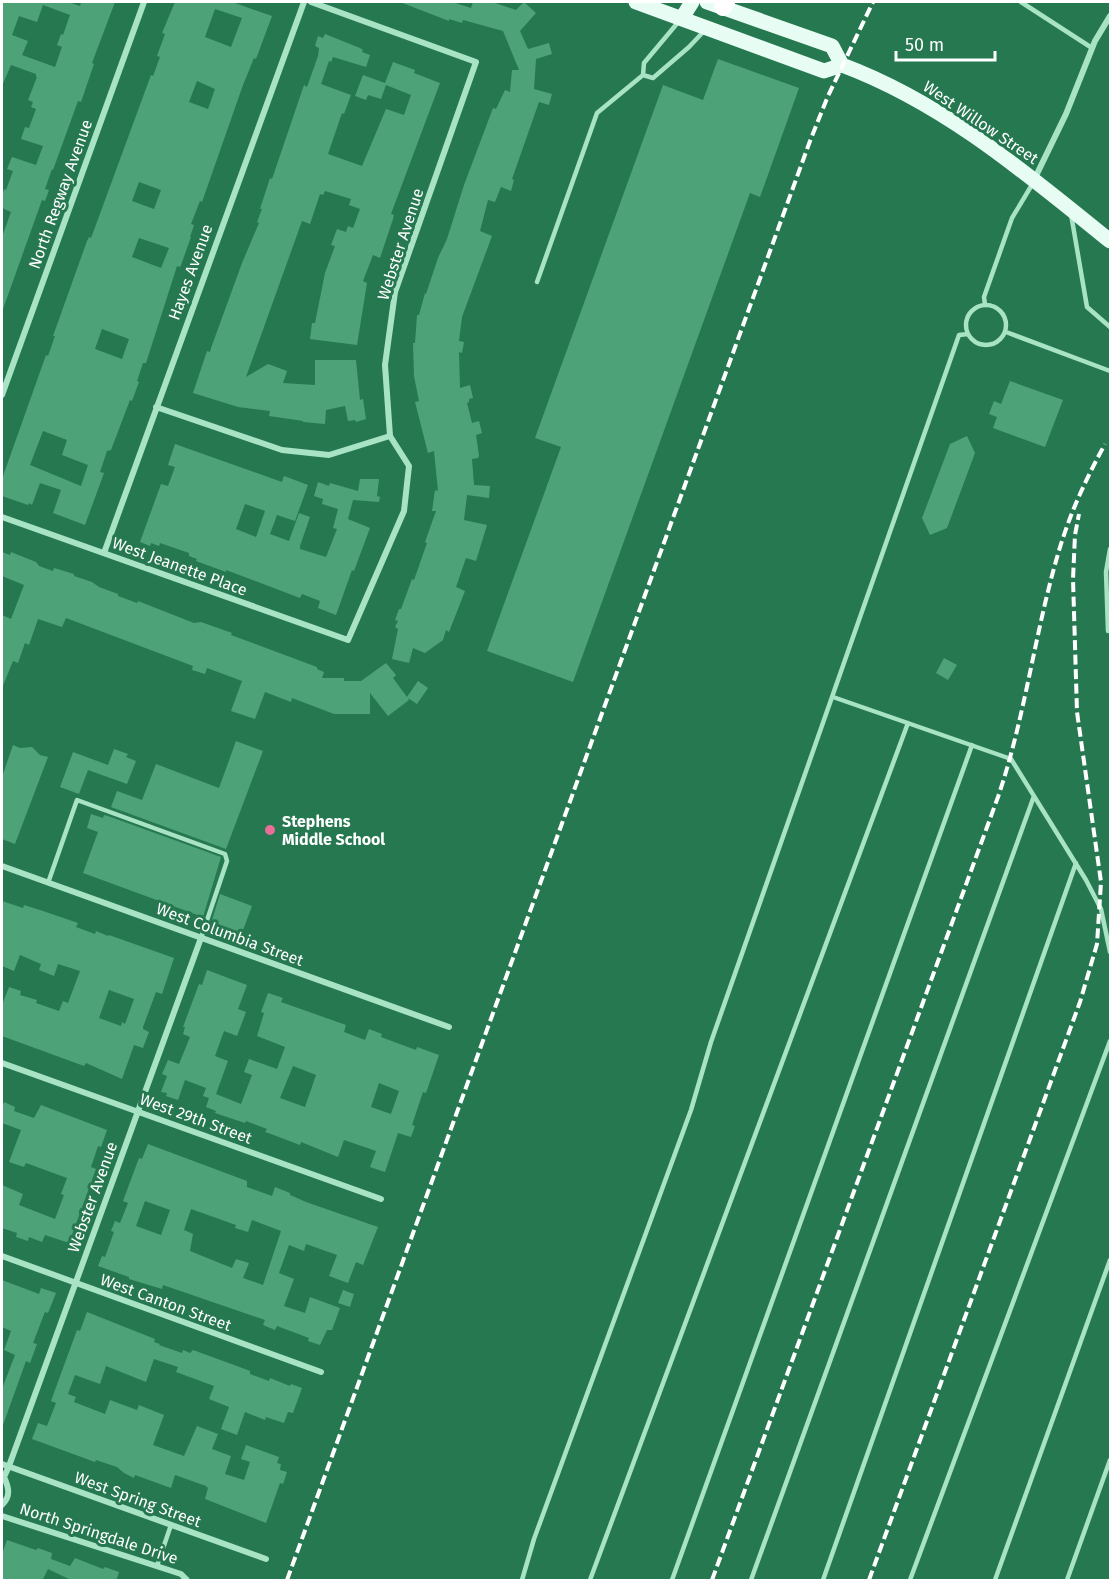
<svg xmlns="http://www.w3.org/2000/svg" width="1112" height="1582" viewBox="0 0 1112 1582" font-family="'Fira Sans',sans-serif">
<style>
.building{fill:#4ea278;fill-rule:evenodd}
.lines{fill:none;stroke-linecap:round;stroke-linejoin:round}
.lane{stroke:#a8e3c5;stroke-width:4.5}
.street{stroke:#a8e3c5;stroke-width:6}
.primary{stroke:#e7fcf3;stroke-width:15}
.highway{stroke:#fff;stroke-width:18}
.rail{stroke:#fff;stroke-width:4;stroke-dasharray:10 4.5;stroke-linecap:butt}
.poi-dot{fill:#eb6e99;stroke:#267850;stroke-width:2}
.labels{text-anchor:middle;stroke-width:6;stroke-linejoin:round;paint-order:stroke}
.street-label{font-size:16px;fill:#fff;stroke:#267850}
.poi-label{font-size:16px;font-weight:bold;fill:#fff;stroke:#267850;text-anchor:start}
</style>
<rect width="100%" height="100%" fill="#267850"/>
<path class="building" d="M2,2H68L80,6L81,2H115L92,63L94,64L81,102L78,101L53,170L52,169L45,189L49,190L45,201L42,200L3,309L2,237L11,212L2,208V196L4,189L6,190L13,171L7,169L12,157L36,165L43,146L21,139L25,127L29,128L36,109L31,107L33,102L28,100L37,77H36V74L11,65L2,86ZM43,5L70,15L63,35L61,34L57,45L62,47L55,67L22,55L28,41L12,35L19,16L37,22Z
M175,2H232L272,16L256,59L254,58L243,85L202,202L200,201L191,224L194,225L190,237H191L181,265L180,267L177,266L146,363H143L137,381L139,382L132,401L130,400L111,450L107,451L100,472L104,473L85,525L53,513L61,490L40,483L32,505L29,503L28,505L2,496V479L46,355L48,356L55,336H53L87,241L89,237L91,238L94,230L151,75L153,76L160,57L157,56L165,34L162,33ZM215,9L242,18L231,47L205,37ZM197,81L215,89L208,109L189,102ZM139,182L161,190L154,209L132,201ZM139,238L169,248L161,268L132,257ZM102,329L129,339L122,359L95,349ZM43,431L67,440L62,455L88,465L81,486L30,465Z
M400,2H452L471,8L473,2H492L516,10L524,2L536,13L520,31L528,49L549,43L552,54L536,59L534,89L552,94L549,105L539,102L512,179L514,180L511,191L501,187L495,202L488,200L480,231L492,236L462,317L459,341L464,342L462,353L459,352L460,388L470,385L473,398L469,399V402L467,403L472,423L479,421L482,433L476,435L479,456L478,458L472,459L474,485L490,486L489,498L467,495L464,520L487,525L476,561L466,558L456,587L465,591L449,632L446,630L443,640L425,653L413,648L409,663L392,659L398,629L395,627L398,621L395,620L399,609H401L412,579L414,580L427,543L425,542L436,511H432L435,490L438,491L434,451L428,453L415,402L419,401L414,376L413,343H415L417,315H419L425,293L426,294L438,258L447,239L464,185L493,108L496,109L505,90L510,92L512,70H519L503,31L463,20L462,23L449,19V21Z
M325,34L360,48L363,50L362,52L370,55L366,67L333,57L331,62L329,61L321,84L351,95L344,114L342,113L328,154L362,166L386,109L404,115L411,95L386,85L381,99L368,95L366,100L355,96L363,75L385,83L393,62L415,70L414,73L440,83L391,214L394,215L393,219L380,258L373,255L363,281L367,283L357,345L310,339L312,323H315L325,273L335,246L331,245L337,229L346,232L348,226L353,228L360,209L349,205L351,199L325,191L323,195L320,194L310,224L302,221L246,377L268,364L287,371L283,383L315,385V360H356L360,400L363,399L366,419L356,422L355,420L348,421L345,406L326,410L325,424L303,422V421L269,416L270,411L238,407L193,393L207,351L210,352L211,348L242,263L259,223L257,222L262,209H260L270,178L272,179L304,85L307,87L318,56L319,48L315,46L318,36L323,38Z
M718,59L799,88L760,197L750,193L573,682L487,651L561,447L535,438L663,85L703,100Z
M1010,381L1063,400L1045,447L993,428L997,417L989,414L994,401L1001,404Z
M967,436L975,453L947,528L930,535L922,518L950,444Z
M175,444L282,482L284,476L308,485L295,521L277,515L270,534L289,541L299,513L310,517L300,546V549L326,557L337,529L333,528L338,509L322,504L323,499L314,496L318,482L329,486L330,483L358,491L360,479H379L377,496L380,497L379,502L353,500L348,519L370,528L354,571L352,570L336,615L318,608L320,601L302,594L300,598L226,570V572L196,561L197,559L189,556V553L160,543L159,546L151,543L150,546L140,542L161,484L168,486L175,467L168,465ZM245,504L265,511L256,537L236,529Z
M2,552L10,555L11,552L36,562L39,566L53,571L54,568L74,574V576L92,582L99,587L118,594V596L137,603L138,601L194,623L201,622L232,633L231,635L317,667V669L324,672L322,678H344V681H361L386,663L396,675L393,678L407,697L418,681L428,688L417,704L408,698L409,700L388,716L370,693V714H334L292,698L291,702L265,692L255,719L231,711L242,681L207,668L205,674L192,670L193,666L66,618L62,627L38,619L29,645L25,643L18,663L13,661L2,688V615L11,619L24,585L2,576Z
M944,658L957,665L948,680L936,673Z
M236,741L263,751L226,849L111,807L117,791L142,800L156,764L219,788Z
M13,745L20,748L32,747L40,755L48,757L15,844L2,839V777Z
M114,749L128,754L126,757L136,761L127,784L88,770L79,794L60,787L73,752L108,765Z
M91,814L103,818L104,815L108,816L221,857L203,917L83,873L98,832L87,828Z
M220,894L252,906L242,933L214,923L215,921L212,920Z
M2,901L23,908L24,905L43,911L78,923L76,927L95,934L96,931L108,936L109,935L174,958L162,994L156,992L143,1027V1029L149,1032L143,1048L134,1045L122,1079L86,1063L84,1066L2,1036V1005L9,987L21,991L20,995L37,1000L36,1003L59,1011L63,1001L68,1003L80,971L58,964L54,976L39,970L41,964L20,955L14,971L2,966ZM109,990L134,999L125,1024L122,1022L121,1026L99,1018Z
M207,970L247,985L238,1009L246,1012L237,1036L224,1031L215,1056L228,1061L216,1094L241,1104L252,1075L244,1072L249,1059L277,1069L285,1047L257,1036L264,1013L261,1012L268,993L283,998L281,1002L346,1025L344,1032L365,1040L369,1029L382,1034L381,1037L416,1050L417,1047L439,1055L426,1093L423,1092L412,1125L415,1126L411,1137L398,1133L385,1172L370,1167L376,1151L344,1140L338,1157L301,1142L300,1145L271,1134L265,1132L267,1129L246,1121L245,1123L215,1113L216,1111L206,1107L209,1098L203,1096L206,1088L185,1080L178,1100L166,1096L167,1093L161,1092L167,1076L162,1074L168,1060L179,1064L190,1037L183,1034L185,1027H183L199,984L202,985ZM293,1066L316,1075L305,1107L280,1098ZM379,1083L399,1091L391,1114L371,1107Z
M4,1102L15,1107L14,1111L34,1118L41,1105L107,1130L101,1147L98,1146L91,1167L96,1169L69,1243L45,1235L42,1242L29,1237L28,1241L16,1237L17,1233L2,1228V1185L23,1194L19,1205L55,1219L64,1195L61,1194L67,1178L26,1163L24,1167L9,1162L21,1130L2,1123V1108Z
M148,1144L247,1181V1187L272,1196L275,1187L290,1193V1195L306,1202L378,1227L363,1265L356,1262L348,1283L329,1276L337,1255L306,1244L304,1251L289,1245L279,1273L294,1279L284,1306L305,1313L310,1297L340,1308L332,1330H327L320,1345L308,1341L309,1338L277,1326L275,1330L263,1325L265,1320L163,1285L162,1289L129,1279V1277L98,1266L102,1256L105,1257L114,1232L111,1231L115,1221L120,1223L128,1203L123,1201L139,1158L142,1159ZM145,1201L170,1210L161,1235L136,1226ZM191,1209L236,1225L235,1228L248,1232L252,1220L281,1231L263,1285L243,1278L249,1263L236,1259L232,1268L190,1251L193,1234L184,1230Z
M2,1280L39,1294L41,1288L56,1293L48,1313L45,1312L33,1343L37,1344L30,1363L26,1361L3,1425L2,1389L15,1355L4,1350L11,1331L2,1327Z
M343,1290L354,1294L350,1307L338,1303Z
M87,1312L155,1339L154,1342L160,1344L159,1345L182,1353L183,1350L190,1353L193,1350L245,1369L250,1371V1374L269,1381L270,1378L290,1386L291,1384L302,1388L293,1413L288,1412L284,1423L266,1417L265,1420L245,1412L237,1435L221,1429L229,1407L209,1399L214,1386L176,1372L178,1367L154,1359L146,1382L106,1366L100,1384L75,1375L68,1394L76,1397L74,1402L105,1414L110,1400L137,1410L139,1405L164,1415L153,1445L184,1456L197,1426L218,1434L212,1449L231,1456L225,1474L244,1480L250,1462L241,1459L246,1445L279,1457L277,1463L281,1464L280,1470L287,1472L283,1484L280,1483L266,1523L205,1499L208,1488L206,1486L175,1475L171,1488L135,1475L134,1478L124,1473L117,1467L96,1460L95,1462L32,1439L38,1423L47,1426L56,1403L51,1401L55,1390L77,1330L80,1331Z
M7,1540L36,1550L38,1548L52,1553L51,1559L70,1566L75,1558L103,1569L105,1567L119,1572L116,1581H73L48,1569L42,1581H2V1554Z"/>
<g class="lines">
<path class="lane" d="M1021,2L1092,48
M643,75L653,78L689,47L705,30
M1071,214L1087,307L1110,327
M537,282L597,113L643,75L644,63L680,20
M966 325a20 20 0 1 1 40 0a20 20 0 1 1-40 0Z
M985,305L984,297L1012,218L1033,183
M1006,332L1110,371
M1108,631L1106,572L1110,549
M833,697L1011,759L1086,880L1101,909L1110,952
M48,883L77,800L225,854L227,861L201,938
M157,1566L171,1525
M522,1580L534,1539L691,1110L711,1042L959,335L968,334
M590,1580L908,723
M672,1580L972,745
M751,1580L1034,796
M823,1580L1076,863
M910,1580L1110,1041
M995,1580L1110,1260
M1067,1580L1110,1460"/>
<path class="street" d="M1034,180L1066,114L1095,41L1110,16
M2,395L144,2
M156,407L282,450L329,455L390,436
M2,517L348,640L404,511L409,466L390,436L385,365L395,292L476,62L311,2
M104,553L304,2
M2,866L449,1027
M2,1063L381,1199
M2,1256L321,1372
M2,1464L266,1559
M2,1479L4,1477L9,1466L201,938
M2,1505C11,1496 9,1488 4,1477
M2,1516L181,1574L187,1580"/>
<path class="primary" d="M636,2L824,71L842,65C944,103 1027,174 1110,241
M707,2L832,46L842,65
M682,18L692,2"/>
<path class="highway" d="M723,7L726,2"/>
<path class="rail" d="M287,1580L810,141L828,96L873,2
M712,1580L998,797C1026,715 1035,628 1061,544C1072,509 1087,477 1105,444
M869,1580L1080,1002L1097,944L1101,882L1077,712L1073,579L1075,535L1079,514"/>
</g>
<circle class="poi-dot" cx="270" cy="830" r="6"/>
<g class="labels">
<g class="street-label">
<text transform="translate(981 122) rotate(34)" y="6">West Willow Street</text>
<text transform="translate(60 194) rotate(-70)" y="6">North Regway Avenue</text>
<text transform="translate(400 244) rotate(-72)" y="6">Webster Avenue</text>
<text transform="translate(190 272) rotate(-70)" y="6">Hayes Avenue</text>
<text transform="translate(180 566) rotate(20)" y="6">West Jeanette Place</text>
<text transform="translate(230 934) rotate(20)" y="6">West Columbia Street</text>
<text transform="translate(196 1118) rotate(20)" y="6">West 29th Street</text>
<text transform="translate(92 1197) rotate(-70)" y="6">Webster Avenue</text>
<text transform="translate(166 1302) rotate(20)" y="6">West Canton Street</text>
<text transform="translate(138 1499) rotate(20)" y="6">West Spring Street</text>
<text transform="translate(99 1533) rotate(18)" y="6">North Springdale Drive</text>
</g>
<g class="poi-label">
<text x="282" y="827">Stephens<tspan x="282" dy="18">Middle School</tspan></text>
</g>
</g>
<rect width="1112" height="1582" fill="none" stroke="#ffffff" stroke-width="6"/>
<path d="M896 51v9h99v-9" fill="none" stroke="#ffffff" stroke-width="3"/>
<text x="905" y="51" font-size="18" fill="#ffffff" stroke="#267850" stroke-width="4.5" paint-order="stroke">50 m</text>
</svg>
